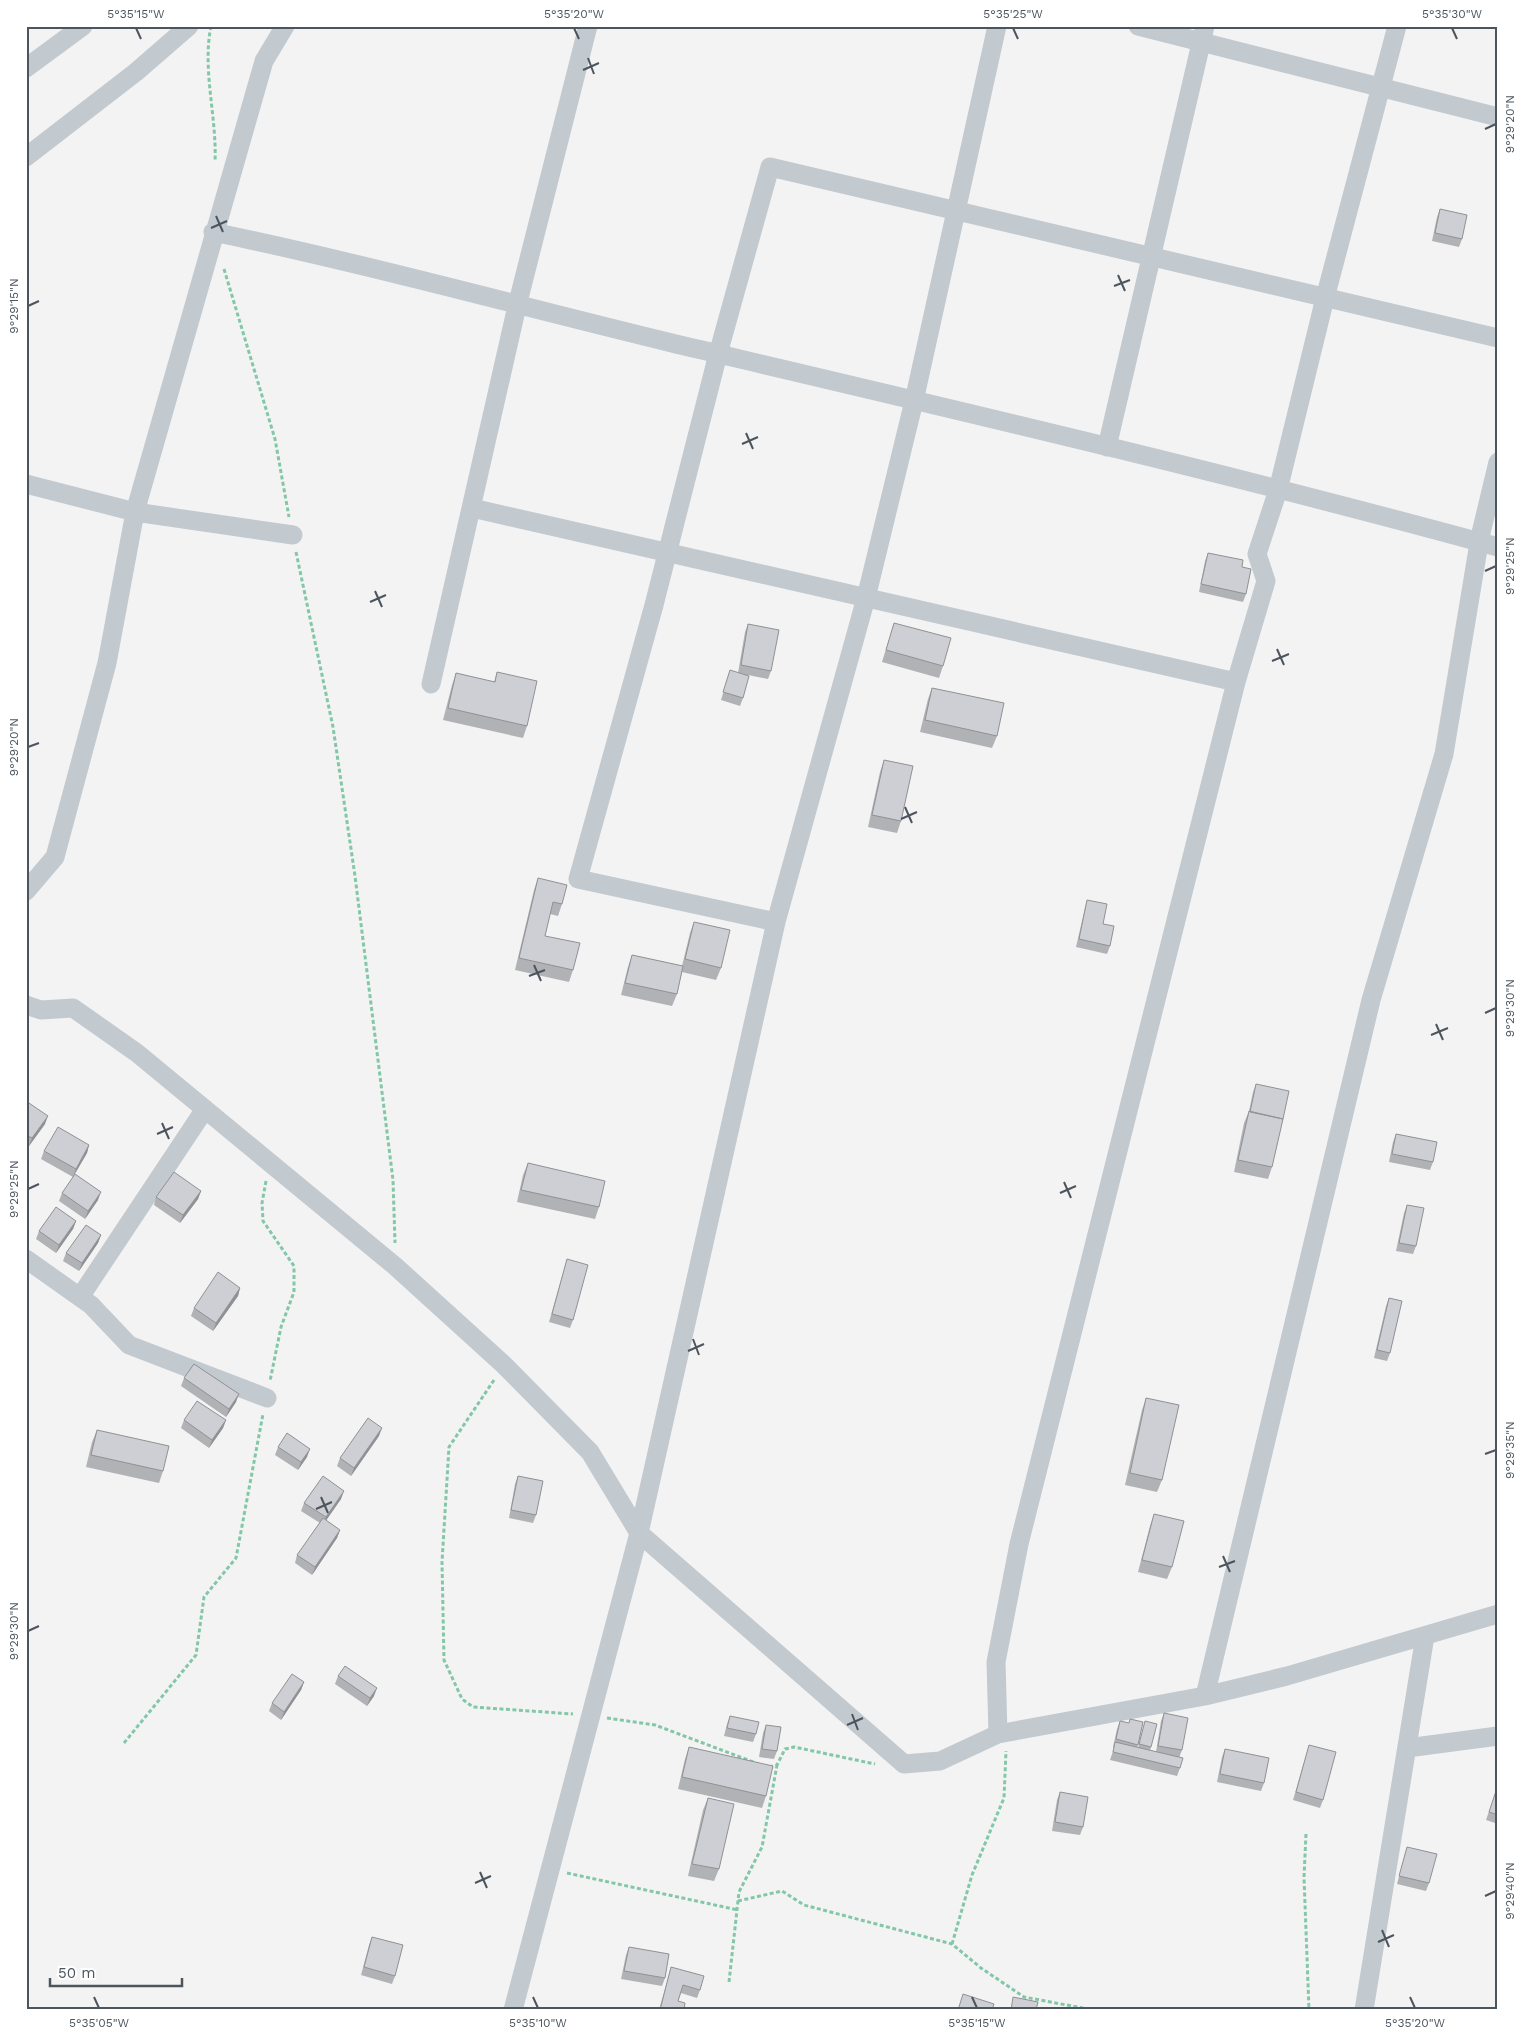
<svg xmlns="http://www.w3.org/2000/svg" width="1524" height="2036" viewBox="0 0 1524 2036" font-family="'Work Sans',sans-serif">
<style>
.lines{fill:none;stroke-linecap:round;stroke-linejoin:round}
.path{stroke:#82c7a8;stroke-width:3;stroke-dasharray:4 2.5;stroke-linecap:butt}
.minor{stroke:#c2c9cf;stroke-width:19}
.wall{fill:#b0b2b6}
.shaded-wall{fill:#909194}
.building{fill:#cdcfd4;stroke:#909194}
.ticks{fill:none;stroke:#4c555e;stroke-width:2}
.neatline{fill:none;stroke:#4c555e;stroke-width:2}
.ticks-label{font-size:12px;text-anchor:middle;fill:#4c555e}
</style>
<rect width="100%" height="100%" fill="#f4f3f3"/>
<g class="lines">
<path class="path" d="M211,26C202,70 217,117 215,162
M224,269L275,439L289,517
M296,552L333,727L355,876L393,1180L395,1243
M266,1181L262,1203L263,1221L294,1266V1292L281,1327L270,1381
M494,1380L449,1447L442,1562L444,1660L462,1699L473,1707L573,1714
M607,1718L655,1725L756,1763
M124,1743L196,1655L204,1597L236,1558L263,1414
M769,1767L777,1765L785,1749L794,1747L875,1764
M1306,1834L1304,1877L1309,2010
M567,1873L738,1910
M738,1901L782,1891L804,1905L952,1944L981,1968L1024,1997L1093,2010
M952,1944L972,1875L1004,1798L1006,1751
M729,1982L739,1892L762,1847L777,1765"/>
<path class="minor" d="M1138,26L1498,117
M26,68L83,26
M26,157L136,72L189,26
M213,232C367,264 519,306 672,343C948,408 1224,472 1498,547
M1107,447L1205,26
M26,484L135,512L293,535
M472,508L1236,682
M431,684L517,306L588,26
M26,891L55,857L107,663L135,512L264,61L285,26
M776,922L578,879L654,605L718,354L770,167L1498,338
M26,1005L41,1010L73,1008L137,1053L395,1266L504,1365L590,1452L639,1533L904,1764L940,1761L998,1734L1205,1696L1287,1676L1498,1614
M26,1259L91,1305L129,1345L267,1398
M80,1297L205,1109
M1205,1696L1371,1000L1444,754L1480,537L1498,462
M998,1734L996,1662L1019,1544L1236,682L1266,581L1257,554L1278,490L1325,298L1397,26
M1407,1748L1498,1736
M513,2010L639,1533L776,922L866,598L914,401L997,26
M1364,2010L1425,1636"/>
</g>
<path class="wall" d="M1440,209L1462,239L1459,247L1432,241L1437,217Z
M1208,553L1242,567L1246,594L1243,602L1199,592L1205,561Z
M894,623L943,666L939,678L882,662Z
M748,624L771,671L768,679L748,675L743,698L740,706L721,700L730,670L738,673L745,632Z
M497,672L527,726L523,738L443,720L452,685L456,673L494,682Z
M932,688L997,736L992,748L920,732L928,699Z
M884,760L901,821L897,833L868,827L880,772Z
M538,878L562,904L558,916L550,914L545,936L573,970L569,982L515,970L534,890Z
M1087,900L1103,924L1110,946L1107,954L1076,947L1085,908Z
M694,922L721,968L716,980L682,972L677,994L672,1006L621,995L628,967L632,955L682,966L690,933Z
M1256,1084L1272,1167L1268,1179L1234,1172L1244,1123L1249,1111L1253,1092Z
M26,1101L45,1124L29,1146L26,1145Z
M1396,1134L1433,1162L1430,1170L1389,1162L1393,1142Z
M89,1145L87,1153L73,1177L41,1159L44,1151Z
M528,1163L599,1207L595,1219L517,1202L523,1175Z
M201,1191L198,1199L180,1223L154,1205L156,1197Z
M62,1193L98,1200L85,1219L59,1201Z
M1407,1205L1416,1246L1413,1254L1396,1251L1404,1213Z
M76,1221L73,1229L56,1253L36,1239L39,1231Z
M101,1235L98,1243L79,1271L63,1261L66,1253Z
M567,1259L573,1320L570,1328L549,1322Z
M240,1288L238,1296L213,1331L191,1316L194,1308Z
M1389,1298L1390,1353L1387,1361L1374,1358L1386,1306Z
M184,1378L236,1402L226,1417L181,1386Z
M1146,1398L1162,1480L1157,1492L1125,1485L1142,1410Z
M184,1420H226L223,1428L209,1448L181,1428Z
M97,1430L163,1471L159,1483L86,1467L92,1442Z
M379,1436L351,1476L337,1466L340,1458Z
M278,1447L307,1457L298,1470L275,1455Z
M518,1476L536,1515L533,1523L509,1518L515,1484Z
M341,1499L326,1520L340,1530L337,1538L312,1575L295,1563L297,1555L320,1523L301,1511L304,1503Z
M1154,1514L1172,1567L1167,1579L1138,1572L1150,1526Z
M338,1676L374,1696L367,1706L335,1684Z
M304,1682L301,1690L281,1720L269,1711L272,1703Z
M1164,1713L1182,1750L1179,1758L1180,1768L1177,1776L1110,1760L1114,1748L1113,1747L1117,1729L1120,1721L1138,1745L1137,1747L1138,1748L1145,1721L1151,1747L1150,1751L1156,1752L1161,1721Z
M730,1716L756,1734L753,1742L724,1736L727,1724Z
M766,1725L777,1751L774,1759L759,1757L763,1733Z
M1309,1745L1323,1800L1320,1808L1293,1800Z
M689,1747L766,1796L762,1808L678,1789L685,1759Z
M1225,1749L1264,1783L1261,1791L1217,1782L1222,1757Z
M1496,1791H1498V1824L1486,1820Z
M1060,1792L1083,1827L1080,1835L1052,1831L1057,1800Z
M708,1798L719,1869L714,1881L688,1876L703,1810Z
M1407,1847L1429,1883L1426,1891L1397,1884Z
M372,1937L395,1976L392,1984L361,1975L369,1945Z
M629,1947L665,1978L662,1986L621,1979L626,1955Z
M671,1967L700,1990L697,1998L681,1993L678,2001L684,2010H659Z"/>
<path class="shaded-wall" d="M48,1116L45,1124L29,1146L32,1138Z
M89,1145L87,1153L73,1177L76,1169Z
M201,1191L198,1199L180,1223L183,1215Z
M101,1192L98,1200L85,1219L88,1211Z
M76,1221L73,1229L56,1253L59,1245Z
M101,1235L98,1243L79,1271L82,1263Z
M240,1288L238,1296L213,1331L216,1323Z
M239,1394L236,1402L226,1417L229,1409Z
M226,1420L223,1428L209,1448L212,1440Z
M382,1428L379,1436L351,1476L354,1468Z
M310,1449L307,1457L298,1470L301,1462Z
M344,1491L341,1499L323,1525L326,1517Z
M340,1530L337,1538L312,1575L315,1567Z
M304,1682L301,1690L281,1720L284,1712Z
M377,1688L374,1696L367,1706L370,1698Z"/>
<path class="building" d="M1440,209L1467,215L1462,239L1435,233Z
M1208,553L1243,560L1242,567L1251,569L1246,594L1201,584Z
M894,623L951,638L943,666L886,650Z
M748,624L779,630L771,671L741,665Z
M730,670L749,676L743,698L723,692Z
M497,672L537,681L527,726L448,708L456,673L495,682Z
M932,688L1004,703L997,736L925,720Z
M884,760L913,766L901,821L872,815Z
M538,878L567,885L562,904L553,902L545,936L580,943L573,970L519,958Z
M1087,900L1107,904L1103,924L1114,926L1110,946L1079,939Z
M694,922L730,930L721,968L685,959Z
M632,955L683,966L677,994L625,983Z
M1256,1084L1289,1091L1283,1119L1250,1112Z
M26,1101L48,1116L32,1138L26,1135Z
M1249,1111L1283,1119L1272,1167L1238,1160Z
M58,1127L89,1145L76,1169L44,1151Z
M1396,1134L1437,1142L1433,1162L1392,1154Z
M528,1163L605,1181L599,1207L521,1190Z
M174,1172L201,1191L183,1215L156,1197Z
M75,1174L101,1192L88,1211L62,1193Z
M1407,1205L1424,1208L1416,1246L1399,1243Z
M56,1207L76,1221L59,1245L39,1231Z
M86,1225L101,1235L82,1263L66,1253Z
M567,1259L588,1265L573,1320L552,1314Z
M218,1272L240,1288L216,1323L194,1308Z
M1389,1298L1402,1301L1390,1353L1377,1350Z
M194,1364L239,1394L229,1409L184,1378Z
M1146,1398L1179,1405L1162,1480L1130,1473Z
M197,1401L226,1420L212,1440L184,1420Z
M368,1418L382,1428L354,1468L340,1458Z
M97,1430L169,1446L163,1471L91,1455Z
M287,1433L310,1449L301,1462L278,1447Z
M323,1476L344,1491L326,1517L304,1503Z
M518,1476L543,1481L536,1515L511,1510Z
M1154,1514L1184,1521L1172,1567L1142,1560Z
M323,1518L340,1530L315,1567L297,1555Z
M345,1666L377,1688L370,1698L338,1676Z
M292,1674L304,1682L284,1712L272,1703Z
M1164,1713L1188,1718L1182,1750L1158,1746Z
M730,1716L759,1722L756,1734L727,1728Z
M1130,1719L1143,1722L1138,1745L1116,1739L1120,1721L1129,1723Z
M1145,1721L1157,1724L1151,1747L1139,1744Z
M766,1725L781,1727L777,1751L762,1749Z
M1115,1742L1183,1758L1180,1768L1113,1752Z
M1309,1745L1336,1752L1323,1800L1296,1792Z
M689,1747L773,1766L766,1796L682,1777Z
M1225,1749L1269,1758L1264,1783L1220,1774Z
M1496,1791H1498V1815L1489,1812Z
M1060,1792L1088,1797L1083,1827L1055,1822Z
M708,1798L734,1804L719,1869L692,1864Z
M1407,1847L1437,1854L1429,1883L1399,1876Z
M372,1937L403,1945L395,1976L364,1967Z
M629,1947L669,1954L665,1978L624,1971Z
M671,1967L704,1976L700,1990L683,1985L678,2001L685,2003L684,2010L677,2009V2010H660Z
M963,1994L994,2004L992,2010H958Z
M1013,1997L1038,2002L1036,2010H1011Z"/>
<path class="ticks" d="M136,28L141,39M574,28L579,39M1013,28L1018,39M1452,28L1457,39M588,58L594,74M583,70L599,63M1485,129L1496,124M216,216L223,232M211,228L227,221M1118,275L1125,291M1114,286L1130,280M28,306L39,301M746,433L753,449M742,444L758,437M1485,571L1496,566M375,591L382,607M370,602L386,595M1277,649L1284,665M1272,661L1289,654M28,747L39,743M905,807L912,823M901,819L917,812M534,965L541,981M529,976L545,970M1485,1013L1496,1008M1436,1024L1443,1040M1431,1035L1448,1028M162,1123L169,1139M157,1134L173,1127M1064,1182L1071,1198M28,1189L39,1184M1060,1193L1076,1186M693,1339L699,1355M688,1351L704,1344M1485,1454L1496,1450M321,1497L328,1513M316,1509L332,1502M1223,1556L1230,1572M1219,1567L1235,1561M28,1631L39,1626M852,1714L858,1730M847,1725L863,1718M480,1872L487,1888M475,1883L491,1876M1485,1896L1496,1891M1382,1930L1389,1947M1378,1942L1394,1935M94,1997L99,2008M533,1997L538,2008M972,1997L977,2008M1410,1997L1415,2008"/>
<rect width="1524" height="2036" fill="none" stroke="#ffffff" stroke-width="55"/>
<path d="M50 1978v8h132v-8" fill="none" stroke="#4c555e" stroke-width="2.5"/>
<text x="58" y="1978" font-size="15" fill="#4c555e" stroke="#ffffff" stroke-width="4" paint-order="stroke">50 m</text>
<rect x="28" y="28" width="1468" height="1980" class="neatline"/>
<g class="ticks-label">
<text x="136" y="18">5°35'15"W</text>
<text x="574" y="18">5°35'20"W</text>
<text x="1013" y="18">5°35'25"W</text>
<text x="1452" y="18">5°35'30"W</text>
<text transform="translate(1510 124) rotate(-90)" y="4">9°29'20"N</text>
<text transform="translate(14 306) rotate(-90)" y="4">9°29'15"N</text>
<text transform="translate(1510 566) rotate(-90)" y="4">9°29'25"N</text>
<text transform="translate(14 747) rotate(-90)" y="4">9°29'20"N</text>
<text transform="translate(1510 1008) rotate(-90)" y="4">9°29'30"N</text>
<text transform="translate(14 1189) rotate(-90)" y="4">9°29'25"N</text>
<text transform="translate(1510 1450) rotate(-90)" y="4">9°29'35"N</text>
<text transform="translate(14 1631) rotate(-90)" y="4">9°29'30"N</text>
<text transform="translate(1510 1891) rotate(-90)" y="4">9°29'40"N</text>
<text x="99" y="2027">5°35'05"W</text>
<text x="538" y="2027">5°35'10"W</text>
<text x="977" y="2027">5°35'15"W</text>
<text x="1415" y="2027">5°35'20"W</text>
</g>
</svg>
